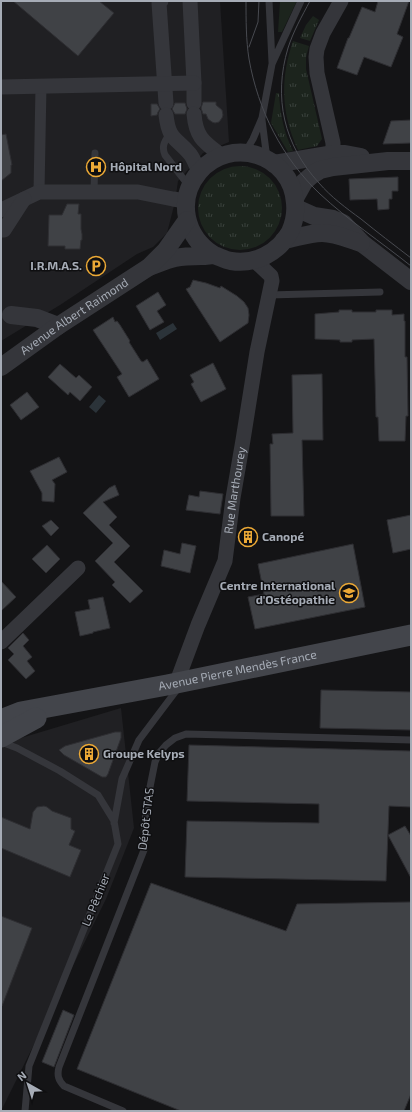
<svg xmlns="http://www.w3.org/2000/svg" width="412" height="1112" viewBox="0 0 412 1112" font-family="'Exo 2',sans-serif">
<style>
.built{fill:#202023}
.grass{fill:url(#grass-tufts)}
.green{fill:#1c241d}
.water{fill:#2b3339}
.building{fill:#404246;stroke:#2e2e32}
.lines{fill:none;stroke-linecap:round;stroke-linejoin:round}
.service{stroke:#35363b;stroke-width:7}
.pedestrian{stroke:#35363b;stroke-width:11}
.minor{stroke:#35363b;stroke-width:15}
.tertiary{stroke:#35363b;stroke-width:18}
.secondary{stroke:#43454b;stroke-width:21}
.tram{stroke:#484a50;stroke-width:1}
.labels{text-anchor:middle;stroke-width:3;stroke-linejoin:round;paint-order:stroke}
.poi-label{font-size:12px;font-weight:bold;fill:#a6acb6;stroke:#0f0f11;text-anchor:start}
.street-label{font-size:12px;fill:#a6acb6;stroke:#0f0f11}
</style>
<defs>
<pattern id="grass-tufts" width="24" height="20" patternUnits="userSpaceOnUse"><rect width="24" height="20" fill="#1c241d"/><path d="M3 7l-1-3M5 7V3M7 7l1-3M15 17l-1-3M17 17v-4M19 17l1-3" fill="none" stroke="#3a413c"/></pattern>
</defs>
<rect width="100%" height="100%" fill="#141416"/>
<path class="built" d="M1,1H220L229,142L203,153L178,181L175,202L167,233L153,247L137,254L60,305L1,341Z
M121,708L134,828L106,899L1,1111V744Z"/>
<path class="grass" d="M313,16L319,20L310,41L300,38L306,25Z
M293,41L309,46L306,57V69L322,139L317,146L298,150C281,114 280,79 293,41Z
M276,93H279C280,114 284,133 293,151L288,152L271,123Z
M198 208a42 42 0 1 1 84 0a42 42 0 1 1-84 0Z"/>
<path class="green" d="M280,1H297L282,32H278Z"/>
<path class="water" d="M173,323L177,329L160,340L156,333Z
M99,395L106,401L96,413L89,407Z"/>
<path class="building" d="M13,1H99L114,13L78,56Z
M378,1H409L397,34L403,37L391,67L364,57L357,75L337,68L348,38H349L362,7L375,12Z
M203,102H216V105L222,110L223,115L222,118L219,122L215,123L212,122L208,119L206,114H203L201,108Z
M175,103H185L187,109L185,114H175L172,109Z
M151,104H157L160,109L158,112L157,115L151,116Z
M411,120V143L383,144L391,121Z
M6,134L12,165H11V173L1,181V135Z
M398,177V191H392V199H389V209L378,210L377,199L350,200L349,179Z
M67,204H79L78,214H81V229L82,234V240H81L80,249H65V246H48L49,215H62Z
M193,280L206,283L220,288L221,286L237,296L244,302L248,308L249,315L248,323L220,342L186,289L190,287Z
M158,292L166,305L157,311L164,322L150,330L136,306Z
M339,310H352V312H376V310H392V315L404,314V321H405V357H407L408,416H406L405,441H379L378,417H376L374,339L352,340V342H340V340L315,339V314L339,312Z
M113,317L115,322L117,321L120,325L130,341L129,342L141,361L143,362L147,359L159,379L129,397L117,377L122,374L93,330Z
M213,363L226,389L201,402L191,384L194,382L190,375Z
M60,364L76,378L79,375L92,387L80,401L70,392L68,395L48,377Z
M322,374L323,440H302L304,516H271L270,444H273L272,434L293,433L292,375Z
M27,392L39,407L21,420L10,405Z
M59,457L67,472L52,480L55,484L54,502L42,501V493L30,471Z
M115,485L119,495L103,502L117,517L109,525L130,546L114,562L143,591L130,603L112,585L115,582L95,561L113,543L83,513L109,488Z
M200,491L223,494L220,514L186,510L189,495L199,497Z
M411,515V549L393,553L387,520Z
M51,520L59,528L51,536L42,526Z
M182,543L196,546L190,573L161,566L164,550L180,554Z
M353,544L365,607L255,629L248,597L264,594L258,564Z
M47,545L60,559L46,573L32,559Z
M1,581L16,597L1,611Z
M103,597L110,628L93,632V633L80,636L75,612L90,609L88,600Z
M23,633L29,640L23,646L32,657L27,661L35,671L26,679L8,660L14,654L8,648Z
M321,690L411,692V730L320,728Z
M115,732H121V738L108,774L106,777H102L64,755L59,750L65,746Z
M189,745L411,751V807L389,806L386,881L185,877L187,821L319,823V804L187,801Z
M44,806L47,807L52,811L71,818V829L75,831L69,845L81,850L70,877L1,848V817L30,829L33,812L37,807Z
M405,826L411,836V878L388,835Z
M151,883L286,931L297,904L411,902V1094L404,1111H181L77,1069Z
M1,916L32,928L2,1006H1Z
M63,1010L74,1015L54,1067L42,1062Z"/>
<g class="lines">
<path class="service" d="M269,1L272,62
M262,120L267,159
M170,133C165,141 161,146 165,155L189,186
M246,151L253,139L262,118L272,64L301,1
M94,192L95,153
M269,295L380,292
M1,742L17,748L60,771L98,795L114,821L118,844L29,1066L25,1111
M114,823L122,779L139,740L179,687
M123,1111L64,1086C58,1080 57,1075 59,1067L144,850L146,807L155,762L159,753L166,745L175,738L186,734L411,740"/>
<path class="pedestrian" d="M39,192L41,86"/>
<g class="minor">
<path d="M161,1L159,3L166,103"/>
<path d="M190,1L194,83V103"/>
<path d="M1,87L194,83"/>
<path d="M194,114C196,138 204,142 222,156"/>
<path d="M166,115C169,141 176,137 190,154C194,159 196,166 199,171"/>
<path d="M333,164V143L317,73L316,57L317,49L323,33L341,1"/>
<path d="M1,210L39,192H138L173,199L186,201"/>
<path d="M1,230H4L24,199"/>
<path d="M1,642L78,568"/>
<path id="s1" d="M176,684L198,625L225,561L233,498L243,440L257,352L272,281L271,276L254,260"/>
</g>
<g class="tertiary">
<path d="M274,164L334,154H345L361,157"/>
<path d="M295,198L304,182L312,175L320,170L333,167L388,161H411"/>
<path d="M296,208L314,216L333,219L343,223L363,244L411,281"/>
<path d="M284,240C296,238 309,233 322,233C335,233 348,239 361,243"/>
<path d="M149,267C158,264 166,260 175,258C184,256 193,256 202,256C206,256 211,255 214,255C220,257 225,260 231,261C255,265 278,253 290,232C294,223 296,213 295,203C292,154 230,135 199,172C176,200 185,237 214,255"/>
<path d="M11,315L37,318L58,326"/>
<path id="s2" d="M1,367L58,326L149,267L166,250L187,220"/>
</g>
<g class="secondary">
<path id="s3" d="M1,720L21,712L167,685L411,635"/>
<path d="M1,737L36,718"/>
</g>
<path class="tram" d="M246,1C246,20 246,40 249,59C258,110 282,158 320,194C348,220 381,242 411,266
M310,1C302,16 293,32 288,48C273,98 284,145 319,183C331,197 346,208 361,219C377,232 394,245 411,258
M249,47L258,22L259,1"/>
</g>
<defs>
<g id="hospital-ring" transform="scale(1)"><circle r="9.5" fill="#0f0f11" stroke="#eca936" stroke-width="1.5"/><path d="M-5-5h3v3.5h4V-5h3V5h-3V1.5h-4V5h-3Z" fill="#eca936"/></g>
<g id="parking-ring" transform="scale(1)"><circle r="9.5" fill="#0f0f11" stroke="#eca936" stroke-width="1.5"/><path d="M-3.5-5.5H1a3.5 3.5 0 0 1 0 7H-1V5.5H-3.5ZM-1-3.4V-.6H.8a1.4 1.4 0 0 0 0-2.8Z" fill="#eca936"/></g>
<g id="building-ring" transform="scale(1)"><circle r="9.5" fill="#0f0f11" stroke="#eca936" stroke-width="1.5"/><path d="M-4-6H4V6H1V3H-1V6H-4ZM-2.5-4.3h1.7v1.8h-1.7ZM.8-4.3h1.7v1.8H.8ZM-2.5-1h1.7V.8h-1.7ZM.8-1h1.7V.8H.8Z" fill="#eca936"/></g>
<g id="university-ring" transform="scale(1)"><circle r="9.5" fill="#0f0f11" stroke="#eca936" stroke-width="1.5"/><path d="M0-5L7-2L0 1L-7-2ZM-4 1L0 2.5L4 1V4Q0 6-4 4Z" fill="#eca936"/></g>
</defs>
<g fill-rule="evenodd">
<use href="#hospital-ring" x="96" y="167"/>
<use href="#parking-ring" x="96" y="266"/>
<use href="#building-ring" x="248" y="537"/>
<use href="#university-ring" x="349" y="593"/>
<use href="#building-ring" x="89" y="754"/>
</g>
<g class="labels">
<g class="poi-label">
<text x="110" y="171">Hôpital Nord</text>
<text x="82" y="270" text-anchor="end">I.R.M.A.S.</text>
<text x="262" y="541">Canopé</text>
<text x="335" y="590" text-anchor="end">Centre International<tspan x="335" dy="14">d'Ostéopathie</tspan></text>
<text x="103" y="758">Groupe Kelyps</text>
</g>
<g class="street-label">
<text dy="4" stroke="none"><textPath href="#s2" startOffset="89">Avenue Albert Raimond</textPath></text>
<text dy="4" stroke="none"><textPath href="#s1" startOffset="204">Rue Marthourey</textPath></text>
<text dy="4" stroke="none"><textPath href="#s3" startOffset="242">Avenue Pierre Mendès France</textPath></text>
<text transform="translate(146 819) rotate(-83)" y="4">Dépôt STAS</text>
<text transform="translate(96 900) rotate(-68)" y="4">Le Pêchier</text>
</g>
</g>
<rect width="412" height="1112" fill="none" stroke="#a6acb6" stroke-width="4"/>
<g transform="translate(28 1084) rotate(321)" stroke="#0f0f11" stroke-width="3" paint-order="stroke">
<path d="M0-3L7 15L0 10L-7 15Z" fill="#a6acb6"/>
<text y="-6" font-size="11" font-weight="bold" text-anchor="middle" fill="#a6acb6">N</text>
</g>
</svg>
